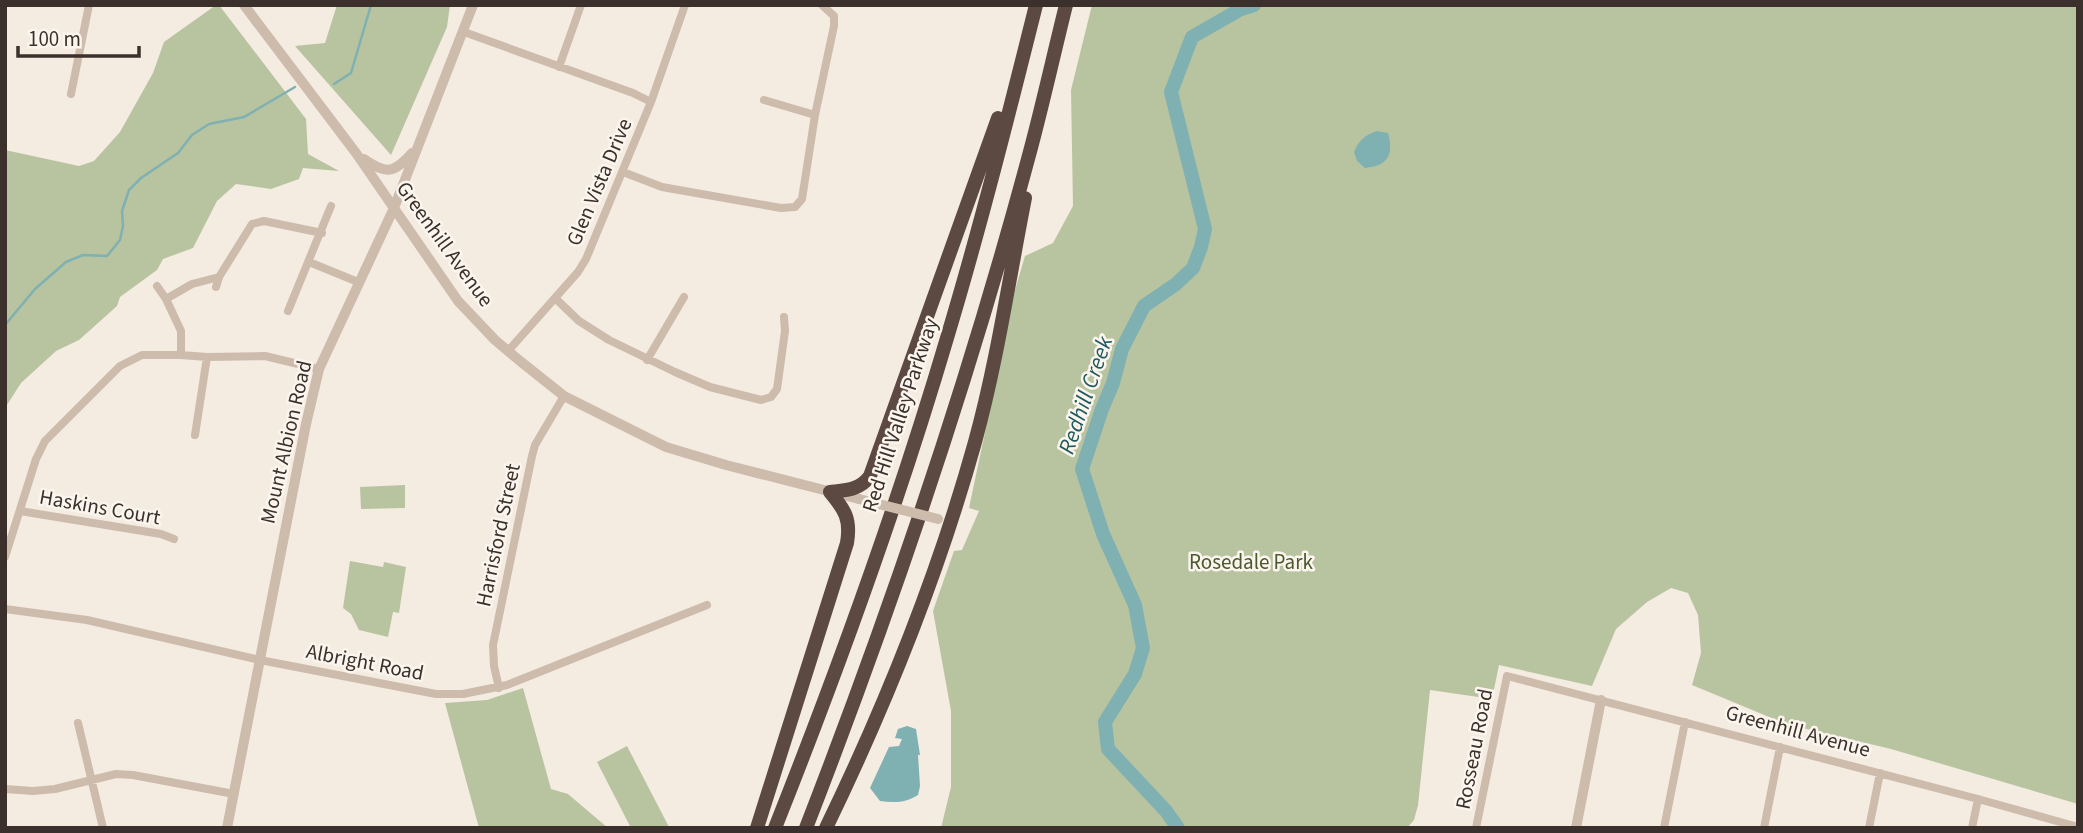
<svg xmlns="http://www.w3.org/2000/svg" width="2083" height="833" viewBox="0 0 2083 833" font-family="'Source Sans 3',sans-serif">
<style>
.green{fill:#b8c4a0}
.water{fill:#7fb0b2}
.lines{fill:none;stroke-linecap:round;stroke-linejoin:round}
.stream{stroke:#7fb0b2;stroke-width:2.5}
.river{stroke:#7fb0b2;stroke-width:14}
.minor{stroke:#cdbbac;stroke-width:8}
.tertiary{stroke:#cdbbac;stroke-width:10}
.motorway{stroke:#5c4a42;stroke-width:14}
.tertiary-bridge{stroke:#cdbbac;stroke-width:10}
.labels{text-anchor:middle;stroke-width:5;stroke-linejoin:round;paint-order:stroke}
.street-label{font-size:21px;fill:#3b302b;stroke:#fbf5ee}
.park-label{font-size:21px;fill:#4a5a2e;stroke:#fbf5ee}
.water-label{font-size:23px;font-style:italic;fill:#1f5a5e;stroke:#fbf5ee}
</style>
<rect width="100%" height="100%" fill="#f4ebe1"/>
<path class="green" d="M216,5H219L306,119L308,154L339,171L303,168L299,179L271,189L236,184L217,201L193,248L163,259L157,270L120,297L117,306L79,340L56,351L21,383L5,408V150L79,166L94,161L120,132L153,73L164,42Z
M337,5H450L447,27L391,155L295,46L325,43Z
M1092,5H2078V804L1891,749L1786,724L1692,685L1701,653L1698,615L1688,593L1671,588L1647,602L1616,629L1592,686L1499,665L1492,699L1430,690L1418,805L1414,820L1407,828H941L951,787V711L933,611L954,551L962,550L979,511L969,508L1015,290L1025,256L1053,243L1073,206L1071,90Z
M405,485V508L361,509L360,487Z
M350,561L383,567L384,562L406,567L399,613L393,612L388,637L359,630L351,614L343,608Z
M523,688L551,789L568,794L608,828H479L445,703L487,700Z
M627,746L669,827L668,828H631L597,762Z"/>
<path class="water" d="M1377,131L1388,133C1394,155 1388,166 1365,168L1357,161L1354,152C1359,140 1365,135 1377,131Z
M907,726L916,729L920,755H918L920,786L918,795C906,803 894,803 880,801L870,788L889,747L899,746L902,739L895,738L898,729Z"/>
<g class="lines">
<path class="stream" d="M334,84L351,73L371,5
M5,325L35,289L66,262L83,255L107,256L120,240L123,226L122,211L129,190L141,178L178,153L192,135L209,124L244,117L295,87"/>
<path class="river" d="M1178,828L1166,811L1108,749L1105,722L1135,674L1143,648L1135,605L1103,534L1082,469L1102,409L1113,383L1122,349L1144,306L1176,284L1193,268L1201,247L1205,229L1171,92L1192,37L1241,9L1254,5"/>
<path class="minor" d="M464,32L633,93L651,102
M559,67L581,5
M71,94L89,5
M764,100L815,115
M623,172L662,187L781,208L795,207L802,199L815,115L834,26V16L822,5
M309,262L358,282
M157,286L166,299L181,331V355
M216,287L219,277L252,224L264,221L322,233
M555,298L579,321L609,340L675,372L710,387L761,400L771,397L777,389L785,331L784,317
M166,299L192,284L219,277
M288,311L331,206
M508,351L578,272L586,259L651,102L685,5
M647,360L684,297
M195,435L207,357
M20,511L161,534L174,539
M5,557L36,459L45,441L120,366L142,355H181L207,357L265,356L319,369
M5,609L87,620L260,660L436,694H463L507,685L707,605
M499,688L494,666L493,645L532,456L535,445L564,396
M78,723L103,828
M5,789L33,791L55,789L116,774L133,775L234,794
M1476,828L1507,676L1978,799L2078,827
M1664,828L1685,722
M1764,828L1780,747
M1869,828L1880,773
M1972,828L1978,799"/>
<path class="tertiary" d="M244,5L356,153L458,301L495,340L520,361L564,396L666,447L726,465L859,499
M364,159C387,175 394,173 412,153
M227,828L306,424L319,369L394,208L473,5
M1576,828L1601,700"/>
<path class="motorway" d="M830,492C846,490 860,490 870,476L998,118
M757,828L847,543C851,519 845,510 830,492
M775,828C839,667 898,504 947,338C980,228 1008,117 1036,5
M806,828C891,609 967,386 1028,159C1042,108 1053,57 1066,5
M826,828C886,704 938,575 975,442C997,362 1009,279 1025,198"/>
<path class="tertiary-bridge" d="M859,499L938,519"/>
</g>
<g class="labels">
<g class="street-label">
<text transform="translate(599 182) rotate(-67)" y="7">Glen Vista Drive</text>
<text transform="translate(445 244) rotate(54)" y="7">Greenhill Avenue</text>
<text transform="translate(900 415) rotate(-72)" y="7">Red Hill Valley Parkway</text>
<text transform="translate(286 442) rotate(-77)" y="7">Mount Albion Road</text>
<text transform="translate(100 507) rotate(10)" y="7">Haskins Court</text>
<text transform="translate(498 535) rotate(-78)" y="7">Harrisford Street</text>
<text transform="translate(365 662) rotate(11)" y="7">Albright Road</text>
<text transform="translate(1798 731) rotate(15)" y="7">Greenhill Avenue</text>
<text transform="translate(1474 749) rotate(-79)" y="7">Rosseau Road</text>
</g>
<g class="park-label">
<text x="1251" y="569">Rosedale Park</text>
</g>
<g class="water-label">
<text transform="translate(1085 395) rotate(-71)" y="8">Redhill Creek</text>
</g>
</g>
<rect width="2083" height="833" fill="none" stroke="#3b302b" stroke-width="14"/>
<path d="M18 46v10h121v-10" fill="none" stroke="#3b302b" stroke-width="3.5"/>
<text x="28" y="46" font-size="21" fill="#3b302b" stroke="#fbf5ee" stroke-width="5" paint-order="stroke">100 m</text>
</svg>
